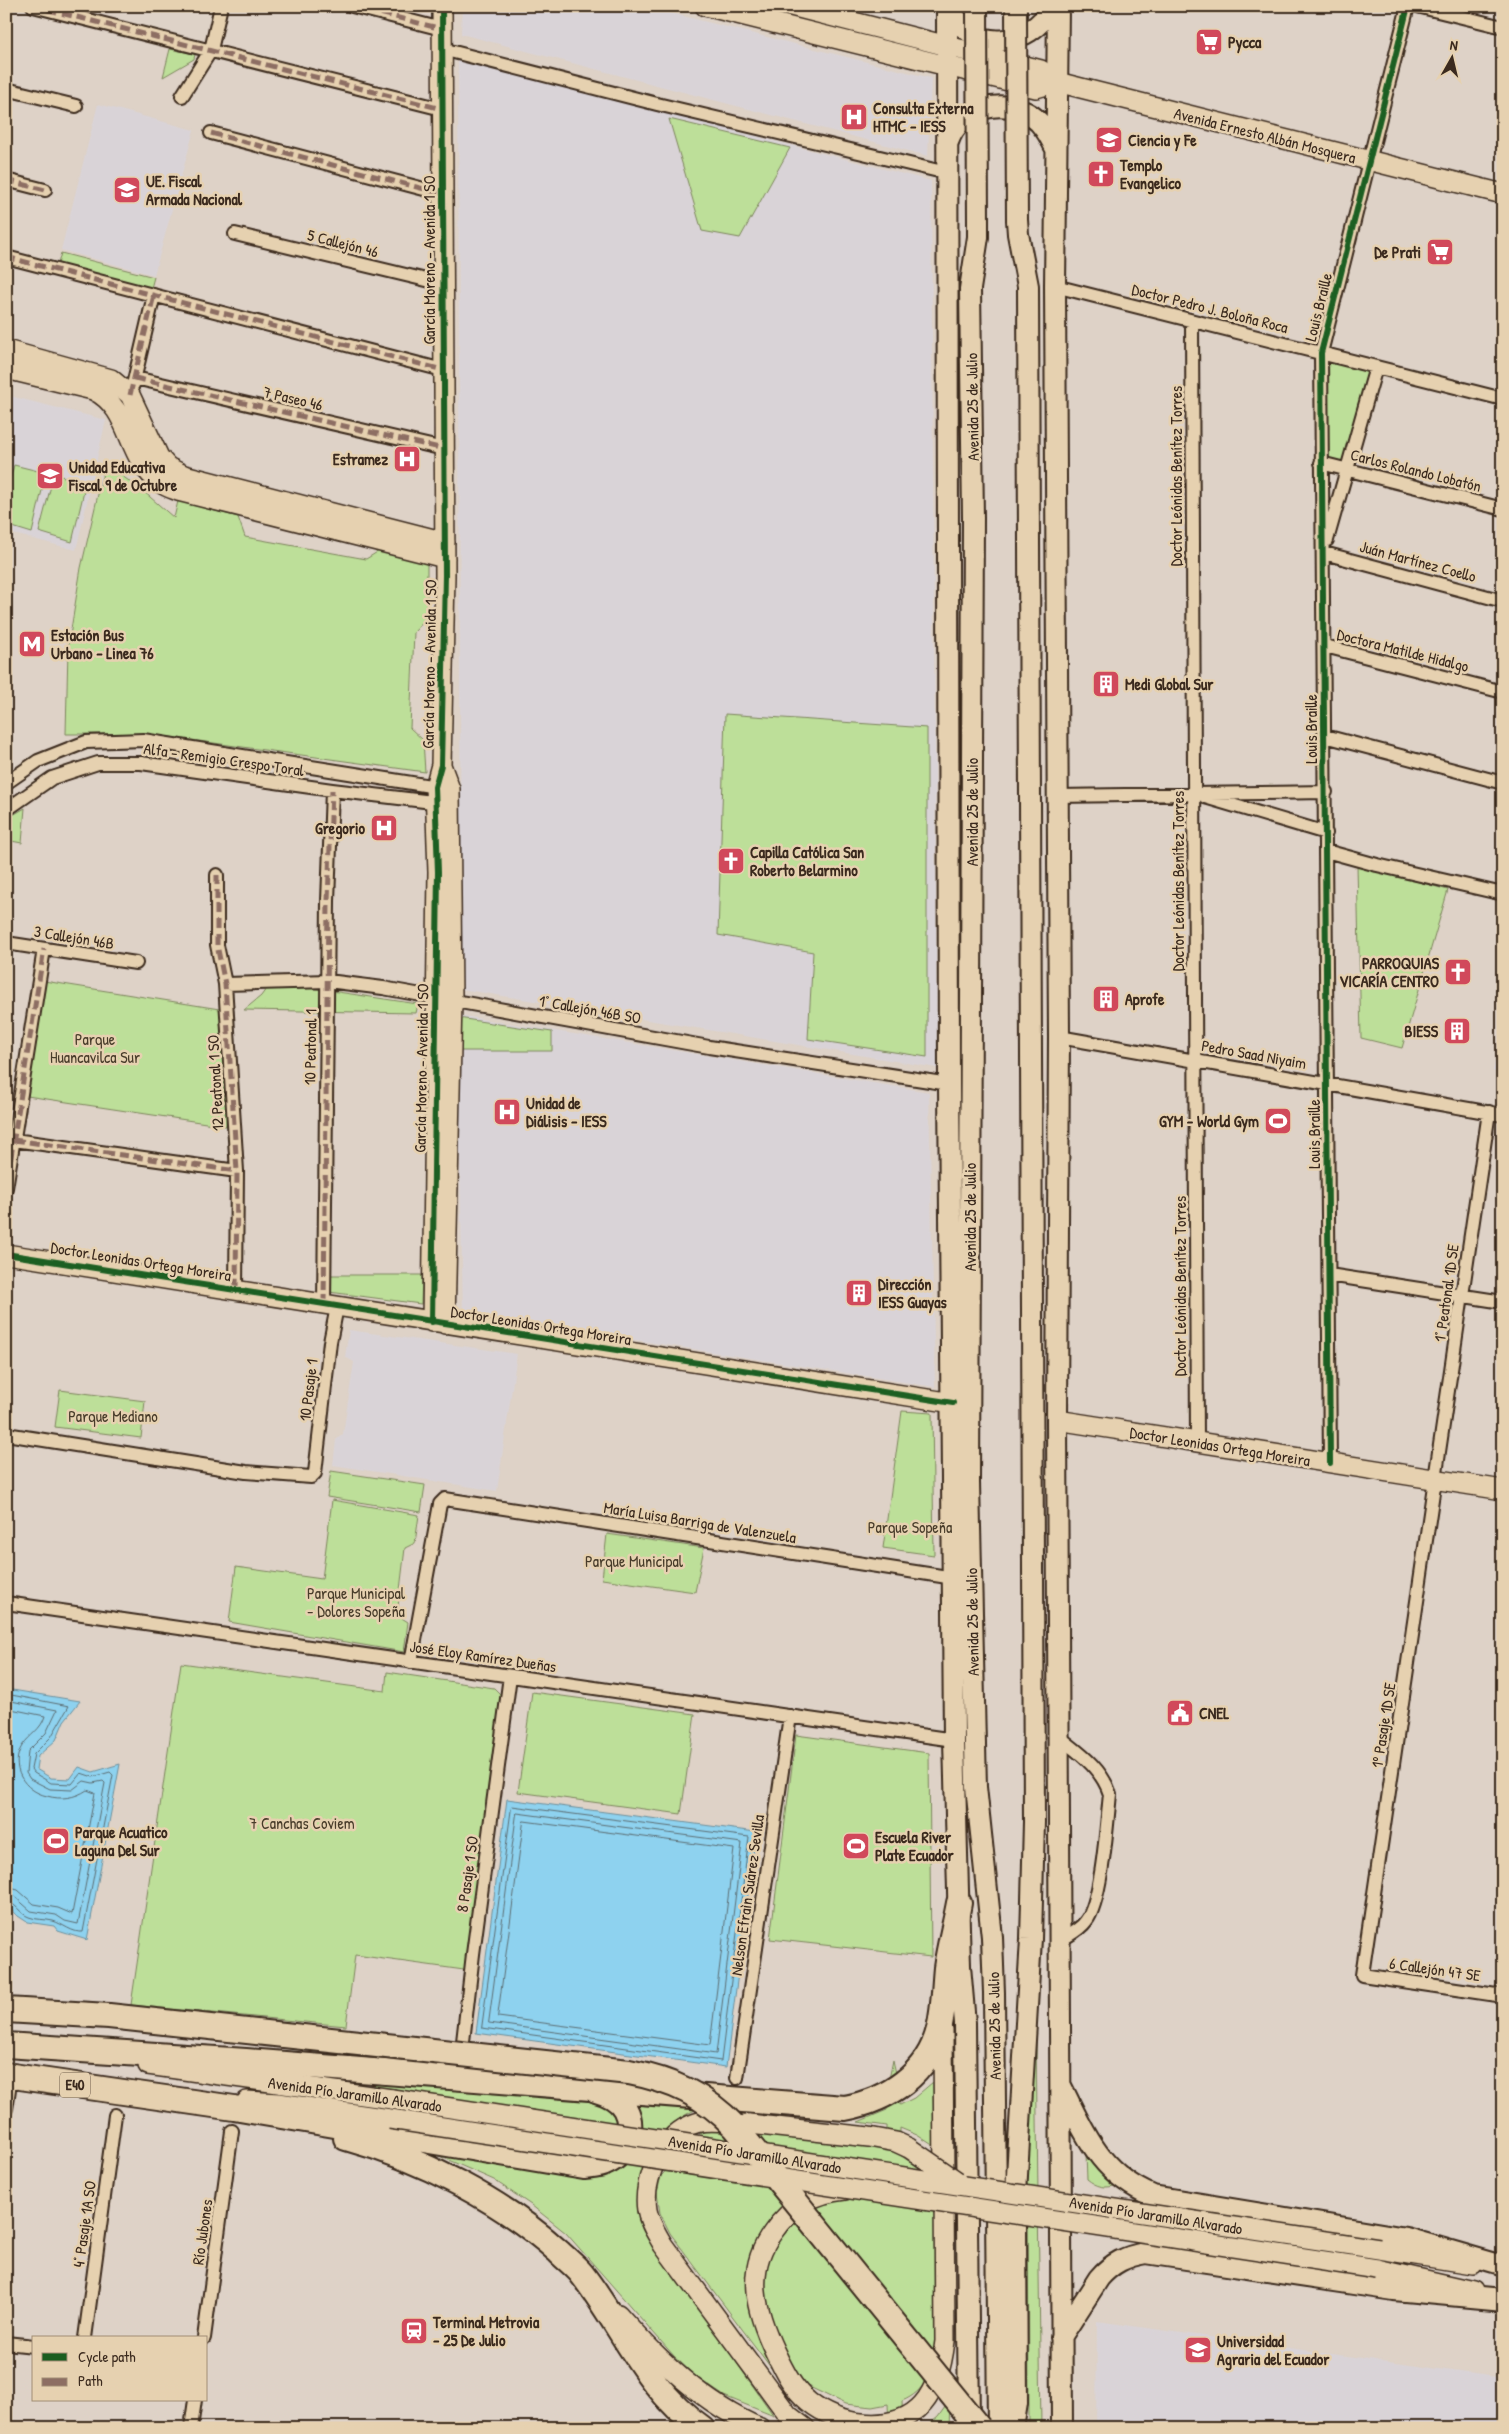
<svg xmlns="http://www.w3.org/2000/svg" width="1509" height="2434" viewBox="0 0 1509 2434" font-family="'Patrick Hand',sans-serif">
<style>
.built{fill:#d9d3d7}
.green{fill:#bddf99;stroke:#7c845c}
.water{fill:#8ed2ef;stroke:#6d8f9b}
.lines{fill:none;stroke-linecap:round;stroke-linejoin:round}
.shore{stroke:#5c6d72;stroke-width:1}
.street-casing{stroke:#3b2a1e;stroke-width:16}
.secondary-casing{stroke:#3b2a1e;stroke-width:22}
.primary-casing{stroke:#3b2a1e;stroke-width:24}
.highway-casing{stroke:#3b2a1e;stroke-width:28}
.street{stroke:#e6d1b0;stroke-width:12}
.secondary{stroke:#e6d1b0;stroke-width:19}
.primary{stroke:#e6d1b0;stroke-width:20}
.highway{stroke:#e6d1b0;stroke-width:24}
.secondary-bridge-casing{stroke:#3b2a1e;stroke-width:22;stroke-linecap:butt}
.primary-bridge-casing{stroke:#3b2a1e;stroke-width:24;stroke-linecap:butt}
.highway-bridge-casing{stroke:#3b2a1e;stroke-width:28;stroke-linecap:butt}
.secondary-bridge{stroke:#e6d1b0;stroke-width:19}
.primary-bridge{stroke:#e6d1b0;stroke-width:20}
.highway-bridge{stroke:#e6d1b0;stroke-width:24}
.quiet{stroke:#8d6e63;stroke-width:5;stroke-dasharray:10 5;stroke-linecap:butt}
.cycleway-casing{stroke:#e6d1b0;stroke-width:9}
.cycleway{stroke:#1b5e20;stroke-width:6}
.labels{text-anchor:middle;stroke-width:5;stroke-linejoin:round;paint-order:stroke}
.shield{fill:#e6d1b0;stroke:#6e5c4a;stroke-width:1}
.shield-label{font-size:15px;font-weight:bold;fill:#3b2a1e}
.poi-label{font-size:16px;font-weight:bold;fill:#3b2a1e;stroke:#e6d1b0;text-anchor:start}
.street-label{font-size:16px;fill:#3b2a1e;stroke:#e6d1b0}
.park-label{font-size:16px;fill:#483c2a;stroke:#e6d1b0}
</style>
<rect width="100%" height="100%" fill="#ded2c7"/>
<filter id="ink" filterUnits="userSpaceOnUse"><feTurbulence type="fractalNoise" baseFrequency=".02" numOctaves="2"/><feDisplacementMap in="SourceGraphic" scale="10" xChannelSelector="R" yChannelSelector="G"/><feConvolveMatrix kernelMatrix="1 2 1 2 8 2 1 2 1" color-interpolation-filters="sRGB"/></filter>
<g filter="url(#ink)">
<path class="built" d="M462,6H643L931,78L928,156L461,34Z
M458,60L931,181L937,1068L461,989Z
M98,104L194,130L154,275L61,250Z
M6,395L106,420L76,550L6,532Z
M457,1015L929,1092L935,1387L463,1313Z
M1503,1029V1073L1493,1071Z
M349,1330L517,1354L497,1491L333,1465L336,1440L343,1434L354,1362L345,1357Z
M1097,2321L1503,2378V2428H1096Z"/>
<path class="green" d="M170,49L195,54L194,59L163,77Z
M669,119L790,148L740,238L702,231Z
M61,253L154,277L150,292L57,267Z
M1321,353L1376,367L1346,470L1321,463Z
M105,464L142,490L174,518L178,501L238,517L245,537L366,559L379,551L427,561V618L414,632L410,728L423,740L425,772L148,734H66L68,648L81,568Z
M14,465L46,473L32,533L6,525V494Z
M54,474L86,483L72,542L39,532Z
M725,714L927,728V1057L808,1039L813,952L718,935Z
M25,808L22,843L6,840V819Z
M1357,865L1448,890L1402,1048L1361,1038Z
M44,981L232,1011L226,1126L27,1096Z
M271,982L418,1004L416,1013L244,1010L261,996Z
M458,1018L552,1032V1051H459Z
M330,1275H422L421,1304L329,1292Z
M60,1390L145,1401L141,1438L55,1427Z
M902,1411L932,1413L934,1555L883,1548Z
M331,1471L425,1485L421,1512L327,1497Z
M332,1500L419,1515L415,1543L405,1548L397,1615L408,1622L404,1652L229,1622L236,1567L322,1579Z
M607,1534L704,1548L695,1592L602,1579Z
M181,1663L385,1691L387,1672L494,1688L504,1698L464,1970L355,1955L346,2026L131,2005Z
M532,1692L695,1714L681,1814L518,1792Z
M796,1735L929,1753L931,1957L770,1939Z
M1036,2038L1041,2428H1029L1028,2149Z
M893,2060L899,2087L900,2105L914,2098L933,2082L934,2146L917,2135L900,2128V2155L931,2176L935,2209L936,2348C933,2371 925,2392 902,2401L903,2428H889L888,2404L872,2407L845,2404L772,2369L670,2233L660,2213L657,2193L661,2176L701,2133L714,2129L887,2149V2126L858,2122L887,2110V2089Z
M374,2081L587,2097L610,2107L618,2124L374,2087Z
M630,2096L699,2108C691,2112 682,2116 675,2122C660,2135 636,2172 637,2193C638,2209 644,2223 649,2238L774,2416L724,2396L696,2377L674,2356L566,2233L531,2205L494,2180L419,2147L604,2176Z
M1086,2153L1118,2185C1105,2189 1097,2187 1087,2179Z
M950,2400L949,2428H925L938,2417Z"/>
<path class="water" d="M6,1689L80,1701L64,1721L56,1740L38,1756L36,1769L51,1778L70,1779L79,1767L93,1772L120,1764L87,1940L58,1931L54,1926L27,1922L15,1914L6,1904Z
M507,1799L756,1832L726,2067L476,2033Z"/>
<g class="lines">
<path class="shore" d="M6,1694L69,1706L51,1737L34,1754L31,1769L34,1773L51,1783L72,1784L81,1773L93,1777L110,1772L113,1775L83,1932C72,1933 63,1924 53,1921C45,1919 36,1920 29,1917C20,1914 15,1902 6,1901
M6,1700L57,1710L46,1733L28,1751L26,1773L30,1779L50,1789L72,1790L84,1781L93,1783L103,1781L105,1783L78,1924L65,1921L56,1915L31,1911L14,1896L6,1895
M6,1708L45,1716C41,1730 30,1734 22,1746C9,1767 24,1791 47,1796C61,1800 75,1798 87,1790L95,1793L72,1914L58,1908L34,1904L18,1890L6,1887
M512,1806L749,1837L721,2061L482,2028Z
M517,1813L742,1843L716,2054L489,2023Z
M524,1821L734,1849L710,2045L498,2017Z"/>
<g class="street-casing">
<path id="street" d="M33,6L442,109
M352,6L442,29
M1417,6L1503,27
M442,49L657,104L947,173
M6,89L76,106
M182,96L211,50L221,6
M211,133L443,194
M6,180L45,190
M235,234L443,284
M6,257L443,370
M1055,286L1503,399
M1192,321L1197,1442
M135,378L444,449
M133,385L154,295
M1321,463L1503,509
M1327,540L1376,367
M1324,553L1503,601
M1325,646L1503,692
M1325,736L1503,783
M6,783L38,761L86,742L143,740L443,788
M1057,796L1326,792
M1205,797L1326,833
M6,810L52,778L98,763H141L332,790L441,803
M1326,851L1377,865L1503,894
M217,875V945L225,984L237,1171L236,1290
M6,943L136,963
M225,984L328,981L383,988L709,1047L949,1084
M1059,1037L1503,1115
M1489,1112L1362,1975L1503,1996
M14,1140L237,1171
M6,1188L44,949
M1329,1275L1503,1302
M324,1305L328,901L332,790
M6,1434L246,1472L311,1477L315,1473L330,1342L337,1307
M1330,1463L1321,353L1408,6
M6,1603L954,1740
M411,1662L440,1504L445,1499L954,1578
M1058,1736C1079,1753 1101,1767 1110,1794C1107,1822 1102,1901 1086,1921C1080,1930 1067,1936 1058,1942
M461,2059L473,1954L510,1676
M737,2078L790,1716
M6,2109L11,2076
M85,2338L115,2115
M204,2338L232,2131
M6,2343L34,2346
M191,2428L195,2400"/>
</g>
<g class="secondary-casing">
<path id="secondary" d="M705,6L1036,88L1057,82
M791,6L1041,70L1057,82L1503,194
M6,350L111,379L130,395L159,457L168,467L184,475L445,542
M6,369L93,390C133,409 125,460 161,483C166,487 173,489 178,491L445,558
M441,765L450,789L452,1000L445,1324
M6,1254L953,1403
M432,1322L438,872L435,787L441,765L445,575L442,6
M1057,1420L1503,1490
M148,2065L392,2099
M247,2101L278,2103L390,2119
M738,2123C725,2122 709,2119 696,2123C663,2133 642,2178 647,2210C649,2223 657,2234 663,2245L788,2415L805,2428
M845,2190C814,2193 791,2206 773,2232C744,2271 756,2312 775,2352C784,2371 793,2389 809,2402C824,2414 843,2421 861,2423C920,2429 939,2393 945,2341L943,2030
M1379,2249L1472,2264
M1377,2269L1474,2291
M618,2314C659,2360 703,2404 760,2428"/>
</g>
<g class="primary-casing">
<path id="primary" d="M947,6L949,1084L954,1740L960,1966L965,2023L969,2424
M949,6C970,55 1029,49 1053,6
M1058,6L1055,286L1059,1037L1057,1420L1062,2428
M948,142C959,108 1003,96 1032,116C1043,124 1049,135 1055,147
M978,221V237L970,289L973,518L969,1483L976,1787L992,1937L994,1993L998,2428
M1061,2086C1086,2135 1099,2173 1153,2196L1406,2238L1503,2266
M1014,2226L1031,1939L1034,1822L1028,286L1018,234L1017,220
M1061,2337L1099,2278C1112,2263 1126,2256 1146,2253L1394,2290L1503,2300"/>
</g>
<g class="highway-casing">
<path id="highway" d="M6,2010L109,2016L284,2035
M6,2045L246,2061L845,2108C888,2100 928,2074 939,2029C944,2009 944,1988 946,1968C949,1946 955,1925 959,1903
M6,2075L234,2108L584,2167C592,2166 600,2166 607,2162C626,2154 635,2127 625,2109C619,2098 607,2093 596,2090
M346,2138C420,2158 503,2201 559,2252C566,2259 575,2266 581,2273C622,2325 645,2389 702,2428
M1011,2428L1015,2403L1014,2226"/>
</g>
<use href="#street" class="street"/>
<use href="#secondary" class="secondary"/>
<use href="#primary" class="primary"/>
<use href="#highway" class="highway"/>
<g class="secondary-bridge-casing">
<path id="secondary-bridge" d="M392,2099L1379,2249
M390,2119L1377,2269
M749,2124L869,2137L896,2142L909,2148L957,2181"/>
</g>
<g class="primary-bridge-casing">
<path id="primary-bridge" d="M977,6L978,221
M1016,6L1017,220"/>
</g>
<g class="highway-bridge-casing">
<path id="highway-bridge" d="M284,2035L629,2072C671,2080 705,2095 735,2127L979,2428"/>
</g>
<use href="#secondary-bridge" class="secondary-bridge"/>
<use href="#primary-bridge" class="primary-bridge"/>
<use href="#highway-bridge" class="highway-bridge"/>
<path class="quiet" d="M33,6L442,109
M352,6L442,29
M211,133L443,194
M6,180L45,190
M6,257L443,370
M135,378L444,449
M130,395L154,295
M217,875V945L225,984L237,1171L236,1290
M14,1140L237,1171
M6,1188L44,949
M324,1305L328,901L332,790"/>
<g class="cycleway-casing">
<path id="cycleway" d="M6,1254L953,1403
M432,1322L438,872L435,787L441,765L445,575L442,6
M1330,1463L1321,353L1408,6"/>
</g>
<use href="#cycleway" class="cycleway"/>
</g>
</g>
<defs>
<g id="supermarket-square" transform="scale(1.4375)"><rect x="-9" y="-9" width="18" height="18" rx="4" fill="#d1495b" stroke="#e6d1b0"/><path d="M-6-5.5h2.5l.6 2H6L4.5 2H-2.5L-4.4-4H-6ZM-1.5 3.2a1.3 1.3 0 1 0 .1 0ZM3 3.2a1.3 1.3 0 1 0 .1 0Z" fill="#fff"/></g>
<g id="hospital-square" transform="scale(1.4375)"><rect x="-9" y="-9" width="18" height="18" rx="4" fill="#d1495b" stroke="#e6d1b0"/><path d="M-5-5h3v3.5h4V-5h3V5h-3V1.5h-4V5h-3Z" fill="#fff"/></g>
<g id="school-square" transform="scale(1.4375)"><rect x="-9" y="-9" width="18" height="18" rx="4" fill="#d1495b" stroke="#e6d1b0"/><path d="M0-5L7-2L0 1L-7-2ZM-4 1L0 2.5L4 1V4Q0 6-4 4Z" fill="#fff"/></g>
<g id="church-square" transform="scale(1.4375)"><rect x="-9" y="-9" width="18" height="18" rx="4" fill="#d1495b" stroke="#e6d1b0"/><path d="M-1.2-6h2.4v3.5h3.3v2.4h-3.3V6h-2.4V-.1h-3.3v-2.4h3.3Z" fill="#fff"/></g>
<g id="metro-square" transform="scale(1.4375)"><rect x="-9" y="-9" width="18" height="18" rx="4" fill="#d1495b" stroke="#e6d1b0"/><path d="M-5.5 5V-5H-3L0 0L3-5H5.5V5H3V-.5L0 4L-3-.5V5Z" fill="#fff"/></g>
<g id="building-square" transform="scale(1.4375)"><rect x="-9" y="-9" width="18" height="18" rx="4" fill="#d1495b" stroke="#e6d1b0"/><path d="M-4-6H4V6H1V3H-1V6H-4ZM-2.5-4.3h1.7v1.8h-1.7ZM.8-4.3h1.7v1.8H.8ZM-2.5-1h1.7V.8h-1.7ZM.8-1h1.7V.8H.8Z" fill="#fff"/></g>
<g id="stadium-square" transform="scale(1.4375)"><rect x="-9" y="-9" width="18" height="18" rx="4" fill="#d1495b" stroke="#e6d1b0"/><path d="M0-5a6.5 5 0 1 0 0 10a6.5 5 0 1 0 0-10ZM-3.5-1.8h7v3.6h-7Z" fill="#fff"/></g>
<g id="civic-square" transform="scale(1.4375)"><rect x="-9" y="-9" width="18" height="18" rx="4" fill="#d1495b" stroke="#e6d1b0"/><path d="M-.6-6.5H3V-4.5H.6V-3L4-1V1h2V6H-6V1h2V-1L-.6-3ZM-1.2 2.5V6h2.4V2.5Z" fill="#fff"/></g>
<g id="station-square" transform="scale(1.4375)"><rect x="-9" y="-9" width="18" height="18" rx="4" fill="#d1495b" stroke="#e6d1b0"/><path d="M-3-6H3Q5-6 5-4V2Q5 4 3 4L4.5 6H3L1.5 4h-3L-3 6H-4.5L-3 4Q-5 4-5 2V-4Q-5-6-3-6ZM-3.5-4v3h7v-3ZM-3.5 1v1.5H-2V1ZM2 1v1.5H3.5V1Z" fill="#fff"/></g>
<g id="university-square" transform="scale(1.4375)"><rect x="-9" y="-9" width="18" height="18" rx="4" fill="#d1495b" stroke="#e6d1b0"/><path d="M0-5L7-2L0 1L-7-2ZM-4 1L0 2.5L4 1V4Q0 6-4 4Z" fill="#fff"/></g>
</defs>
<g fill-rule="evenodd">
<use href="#supermarket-square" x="1209" y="42"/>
<use href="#hospital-square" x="854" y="117"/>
<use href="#school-square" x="1109" y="140"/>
<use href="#church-square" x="1101" y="174"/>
<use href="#school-square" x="127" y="190"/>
<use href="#supermarket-square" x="1440" y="252"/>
<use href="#hospital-square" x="407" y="459"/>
<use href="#school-square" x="50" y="476"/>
<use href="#metro-square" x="32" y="644"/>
<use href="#building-square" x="1106" y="684"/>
<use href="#hospital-square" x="384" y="828"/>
<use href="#church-square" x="731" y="861"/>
<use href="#church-square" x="1458" y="972"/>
<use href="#building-square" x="1106" y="999"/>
<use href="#building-square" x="1457" y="1031"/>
<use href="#hospital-square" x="507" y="1112"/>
<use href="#stadium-square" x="1278" y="1121"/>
<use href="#building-square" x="859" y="1293"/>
<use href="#civic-square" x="1180" y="1713"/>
<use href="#stadium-square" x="56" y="1841"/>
<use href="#stadium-square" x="856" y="1846"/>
<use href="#station-square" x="414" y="2331"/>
<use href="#university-square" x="1198" y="2350"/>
</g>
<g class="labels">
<rect class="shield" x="60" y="2072.5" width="30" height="25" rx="4"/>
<g class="shield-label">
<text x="75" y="2090">E40</text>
</g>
<g class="poi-label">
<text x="1228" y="48">Pycca</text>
<text x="873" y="114">Consulta Externa<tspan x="873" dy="18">HTMC - IESS</tspan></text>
<text x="1128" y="146">Ciencia y Fe</text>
<text x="1120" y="171">Templo<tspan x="1120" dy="18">Evangelico</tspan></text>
<text x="146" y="187">UE. Fiscal<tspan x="146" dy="18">Armada Nacional</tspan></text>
<text x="1421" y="258" text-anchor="end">De Prati</text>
<text x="388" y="465" text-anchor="end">Estramez</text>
<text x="69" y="473">Unidad Educativa<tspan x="69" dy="18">Fiscal 9 de Octubre</tspan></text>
<text x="51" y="641">Estación Bus<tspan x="51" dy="18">Urbano - Linea 76</tspan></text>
<text x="1125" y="690">Medi Global Sur</text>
<text x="365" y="834" text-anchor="end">Gregorio</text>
<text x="750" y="858">Capilla Católica San<tspan x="750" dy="18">Roberto Belarmino</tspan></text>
<text x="1439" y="969" text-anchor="end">PARROQUIAS<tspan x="1439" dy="18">VICARÍA CENTRO</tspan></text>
<text x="1125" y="1005">Aprofe</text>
<text x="1438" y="1037" text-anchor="end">BIESS</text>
<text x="526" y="1109">Unidad de<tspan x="526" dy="18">Diálisis - IESS</tspan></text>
<text x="1259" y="1127" text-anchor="end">GYM - World Gym</text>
<text x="878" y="1290">Dirección<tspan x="878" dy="18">IESS Guayas</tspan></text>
<text x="1199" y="1719">CNEL</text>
<text x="75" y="1838">Parque Acuatico<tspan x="75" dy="18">Laguna Del Sur</tspan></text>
<text x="875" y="1843">Escuela River<tspan x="875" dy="18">Plate Ecuador</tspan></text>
<text x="433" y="2328">Terminal Metrovia<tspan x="433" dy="18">- 25 De Julio</tspan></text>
<text x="1217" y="2347">Universidad<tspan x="1217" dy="18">Agraria del Ecuador</tspan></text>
</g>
<g class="street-label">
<text transform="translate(1265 135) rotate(14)" y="6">Avenida Ernesto Albán Mosquera</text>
<text transform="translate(343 243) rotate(14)" y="6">5 Callejón 46</text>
<text transform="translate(429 260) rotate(-90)" y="6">García Moreno - Avenida 1 SO</text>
<text transform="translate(1318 307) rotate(-76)" y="6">Louis Braille</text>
<text transform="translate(1210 308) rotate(14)" y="6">Doctor Pedro J. Boloña Roca</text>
<text transform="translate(293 398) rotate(13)" y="6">7 Paseo 46</text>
<text transform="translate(972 407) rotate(-91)" y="6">Avenida 25 de Julio</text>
<text transform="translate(1416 470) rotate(14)" y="6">Carlos Rolando Lobatón</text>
<text transform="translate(1176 476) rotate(-90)" y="6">Doctor Leónidas Benítez Torres</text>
<text transform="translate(1418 561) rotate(15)" y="6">Juán Martínez Coello</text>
<text transform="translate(1403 650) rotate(14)" y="6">Doctora Matilde Hidalgo</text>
<text transform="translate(429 664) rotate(-89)" y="6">García Moreno - Avenida 1 SO</text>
<text transform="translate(1311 729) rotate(-90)" y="6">Louis Braille</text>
<text transform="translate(224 759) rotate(8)" y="6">Alfa - Remigio Crespo Toral</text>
<text transform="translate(972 812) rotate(-90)" y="6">Avenida 25 de Julio</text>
<text transform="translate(1178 881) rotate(-90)" y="6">Doctor Leónidas Benítez Torres</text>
<text transform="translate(74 937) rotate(9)" y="6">3 Callejón 46B</text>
<text transform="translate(590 1009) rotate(10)" y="6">1° Callejón 46B SO</text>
<text transform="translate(310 1047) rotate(-89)" y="6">10 Peatonal 1</text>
<text transform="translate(1254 1054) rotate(10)" y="6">Pedro Saad Niyaim</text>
<text transform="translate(421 1068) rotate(-89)" y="6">García Moreno - Avenida 1 SO</text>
<text transform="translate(215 1083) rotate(-93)" y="6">12 Peatonal 1 SO</text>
<text transform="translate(1314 1134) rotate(-90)" y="6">Louis Braille</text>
<text transform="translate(970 1217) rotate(-90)" y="6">Avenida 25 de Julio</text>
<text transform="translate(141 1261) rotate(9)" y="6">Doctor Leonidas Ortega Moreira</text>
<text transform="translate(1180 1286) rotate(-90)" y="6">Doctor Leónidas Benítez Torres</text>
<text transform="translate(1446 1293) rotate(-82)" y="6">1° Peatonal 1D SE</text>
<text transform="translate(541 1325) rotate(9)" y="6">Doctor Leonidas Ortega Moreira</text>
<text transform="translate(308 1390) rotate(-83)" y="6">10 Pasaje 1</text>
<text transform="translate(1220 1446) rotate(9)" y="6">Doctor Leonidas Ortega Moreira</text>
<text transform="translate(700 1522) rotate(9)" y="6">María Luisa Barriga de Valenzuela</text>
<text transform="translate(972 1622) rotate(-91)" y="6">Avenida 25 de Julio</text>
<text transform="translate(483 1656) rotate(8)" y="6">José Eloy Ramírez Dueñas</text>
<text transform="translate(1383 1725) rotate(-81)" y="6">1º Pasaje 1D SE</text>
<text transform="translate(467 1874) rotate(-82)" y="6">8 Pasaje 1 SO</text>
<text transform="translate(747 1895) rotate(-82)" y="6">Nelson Efraìn Suárez Sevilla</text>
<text transform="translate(1435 1969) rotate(8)" y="6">6 Callejón 47 SE</text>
<text transform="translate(994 2026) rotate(-91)" y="6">Avenida 25 de Julio</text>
<text transform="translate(355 2094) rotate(8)" y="6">Avenida Pío Jaramillo Alvarado</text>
<text transform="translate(755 2154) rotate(9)" y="6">Avenida Pío Jaramillo Alvarado</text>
<text transform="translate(1156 2215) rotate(9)" y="6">Avenida Pío Jaramillo Alvarado</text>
<text transform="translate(84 2224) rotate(-82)" y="6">4° Pasaje 1A SO</text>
<text transform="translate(202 2232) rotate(-82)" y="6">Río Jubones</text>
</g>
<g class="park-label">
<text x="95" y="1045">Parque<tspan x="95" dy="18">Huancavilca Sur</tspan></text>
<text x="113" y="1422">Parque Mediano</text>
<text x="910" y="1533">Parque Sopeña</text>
<text x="634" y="1567">Parque Municipal</text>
<text x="356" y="1599">Parque Municipal<tspan x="356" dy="18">- Dolores Sopeña</tspan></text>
<text x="302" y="1829">7 Canchas Coviem</text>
</g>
</g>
<rect width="1509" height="2434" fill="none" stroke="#e6d1b0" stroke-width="25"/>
<rect x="12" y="12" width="1484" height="2409" fill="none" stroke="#3b2a1e" stroke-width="2" filter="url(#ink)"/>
<rect x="32" y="2336" width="175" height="65" fill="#e6d1b0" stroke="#a28e76"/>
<rect x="42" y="2353" width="25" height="8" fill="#1b5e20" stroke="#a28e76"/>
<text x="78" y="2362" font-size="15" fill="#3b2a1e">Cycle path</text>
<rect x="42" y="2378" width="25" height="8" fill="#8d6e63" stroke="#a28e76"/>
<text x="78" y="2386" font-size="15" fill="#3b2a1e">Path</text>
<g transform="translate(1452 58) rotate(8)" stroke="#e6d1b0" stroke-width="4" paint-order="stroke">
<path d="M0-4L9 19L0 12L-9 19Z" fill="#3b2a1e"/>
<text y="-8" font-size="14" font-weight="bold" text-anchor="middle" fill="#3b2a1e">N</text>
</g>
</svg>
